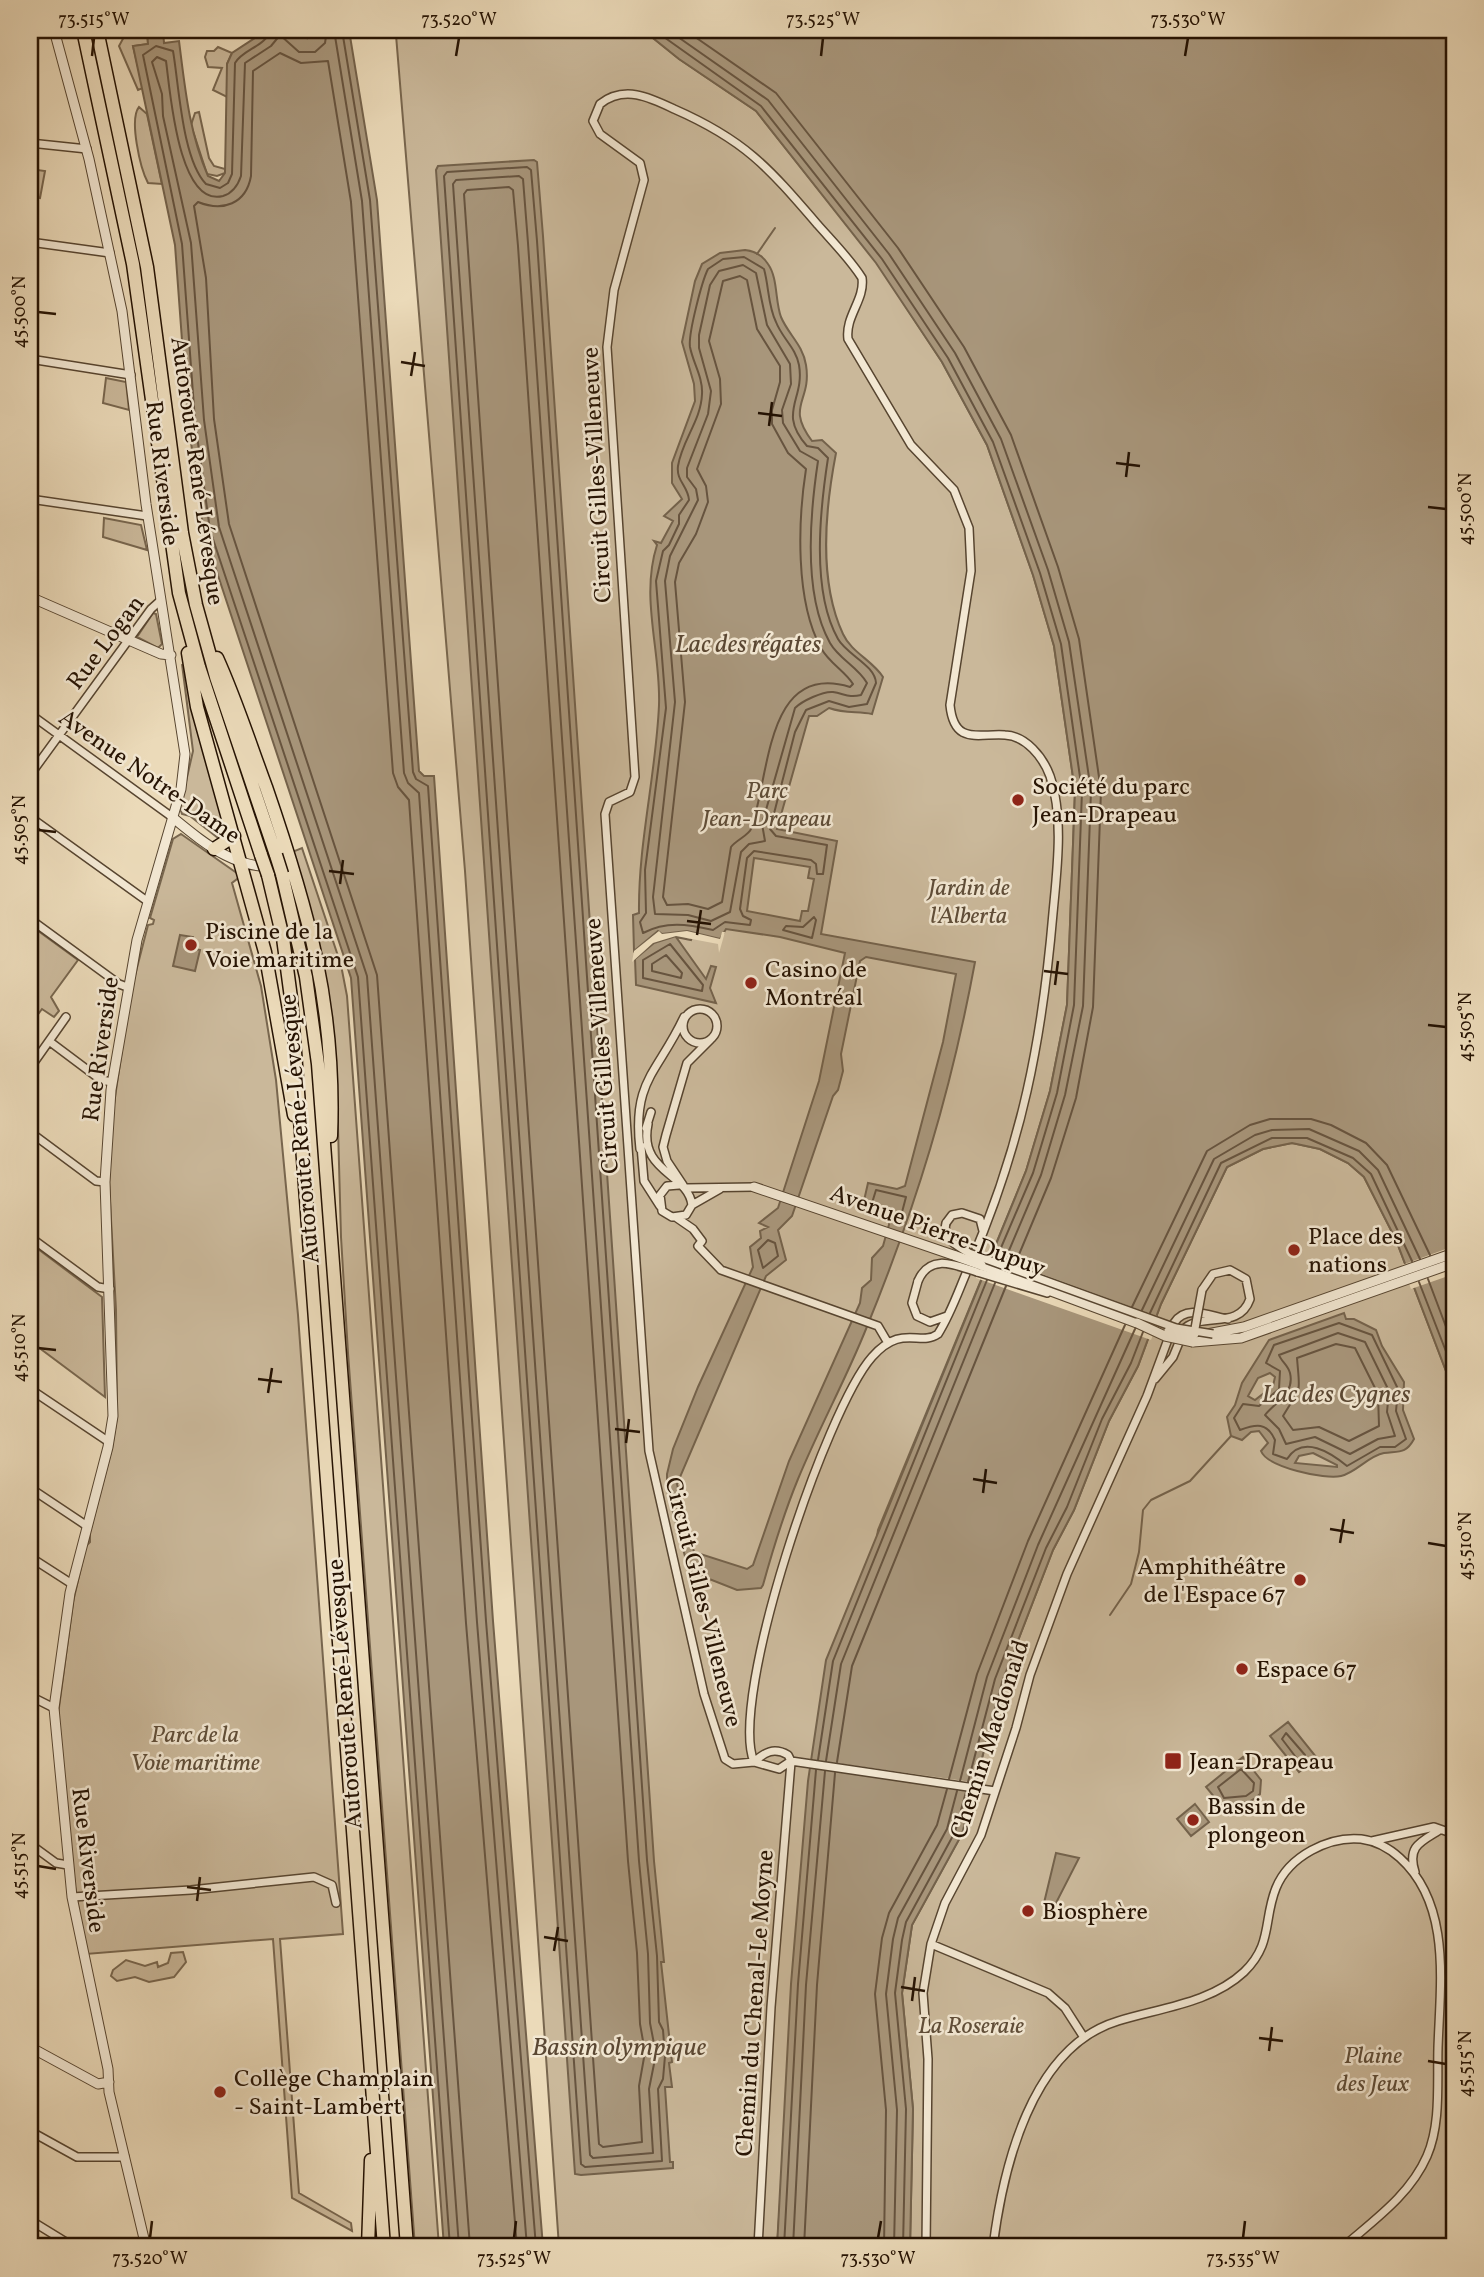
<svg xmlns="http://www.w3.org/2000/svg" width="1484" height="2277" viewBox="0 0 1484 2277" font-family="Vollkorn,serif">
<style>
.green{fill:#cab89a;stroke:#78664e;stroke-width:2}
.water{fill:#a8967b;stroke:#74624b;stroke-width:2;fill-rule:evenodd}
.pier{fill:#ebdab9}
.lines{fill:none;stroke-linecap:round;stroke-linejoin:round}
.shore{stroke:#67543f;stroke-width:2}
.stream{stroke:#74624b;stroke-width:2}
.minor-casing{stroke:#574530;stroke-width:10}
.tertiary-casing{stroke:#574530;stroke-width:11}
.motorway-casing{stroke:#261303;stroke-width:15}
.minor{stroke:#f2e7d2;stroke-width:7}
.tertiary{stroke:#f2e7d2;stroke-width:9}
.motorway{stroke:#ebdab9;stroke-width:12}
.minor-bridge-casing{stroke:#574530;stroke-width:10;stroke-linecap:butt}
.tertiary-bridge-casing{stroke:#574530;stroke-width:11;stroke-linecap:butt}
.motorway-bridge-casing{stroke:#261303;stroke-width:15;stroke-linecap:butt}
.minor-bridge{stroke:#f2e7d2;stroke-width:7}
.tertiary-bridge{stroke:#f2e7d2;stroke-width:9}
.motorway-bridge{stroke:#ebdab9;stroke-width:12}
.ticks{fill:none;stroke:#261303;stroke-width:2.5}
.poi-dot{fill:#8f2418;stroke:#f2e7d2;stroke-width:2.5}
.labels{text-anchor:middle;stroke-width:5;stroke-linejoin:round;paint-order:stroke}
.street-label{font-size:24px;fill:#261303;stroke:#f2e7d2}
.poi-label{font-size:24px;fill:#261303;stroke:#f2e7d2;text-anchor:start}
.park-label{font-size:24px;font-style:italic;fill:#5f4d38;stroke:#f2e7d2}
.water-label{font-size:26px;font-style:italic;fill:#5a4733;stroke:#f2e7d2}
.neatline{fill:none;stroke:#261303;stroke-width:2.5}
.ticks-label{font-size:18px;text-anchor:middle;fill:#261303}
</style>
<rect width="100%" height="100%" fill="#ebdab9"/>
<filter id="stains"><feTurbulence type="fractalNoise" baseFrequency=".00286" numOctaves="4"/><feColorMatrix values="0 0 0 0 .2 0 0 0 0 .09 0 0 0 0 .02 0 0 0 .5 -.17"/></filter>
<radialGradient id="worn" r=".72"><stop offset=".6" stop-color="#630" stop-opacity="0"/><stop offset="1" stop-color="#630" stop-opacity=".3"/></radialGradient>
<path class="green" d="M133,30H147L148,44L133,46L143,88L138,90L119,46L125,35Z
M405,30H643L679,59L756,111L877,263L942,362L987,445L1033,575L1054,646L1075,791L1067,1005L1050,1091L1026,1171L878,1530L782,2174L777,2247H559L465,871L396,35Z
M218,47L232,53L227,64V97L213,90L222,68L208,67L205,57L207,51H214Z
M139,107L147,114L160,175L162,184L148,183C140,168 129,119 139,107Z
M199,112L209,158L214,166L225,169V173L217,176L207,174L191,125L195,113Z
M30,169L45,171L40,198L30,196Z
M106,378L126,382L129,410L103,403Z
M104,518L141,525L147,550L103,537Z
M153,613L156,614L162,644L158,648L137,637Z
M182,664L228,826L227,835L222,841L190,816L182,814L180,808L193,751Z
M181,834L241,876L232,883L261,986L276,1080L298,1315L343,1934L280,1939L299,2193L351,2223L352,2231L292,2198L273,1939L86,1954L75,1887L58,1715L73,1602L86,1546L90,1542V1532L112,1448L117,1417L116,1310L109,1183L113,1111L130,995L148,925L153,924L154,920L150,918L173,839Z
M302,848L341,965L347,996L439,2247H415L348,1353L341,1237L337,1091L292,852Z
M30,925L78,960L51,997L59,1011L54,1017L42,1009L33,1021L30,1018Z
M1292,1143L1320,1149L1348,1163L1364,1177L1396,1240L1454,1392V2247H910L913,2109L902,1993L912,1925L962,1834L1002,1682L1053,1550L1074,1510L1109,1421L1138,1366L1161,1304L1227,1167L1263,1149Z
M30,1243L102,1297L105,1397L30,1341Z
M183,1952L186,1962L174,1977L149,1982L135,1977L117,1981L111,1976L113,1970L126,1960L145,1966L157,1962L158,1967L168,1963L171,1953Z"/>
<path class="water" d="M147,30H163L164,43L179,41C185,88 189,132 208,176L219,181L225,173L227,64L232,53L267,30H299L307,38L311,30H349L377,200L419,771L424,776H434L493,1621L543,2247H444L351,978L204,533L188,422L175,245L133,46L148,44Z
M643,30H1454V1392L1396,1240L1364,1177L1348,1163L1320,1149L1292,1143L1263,1149L1227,1167L1161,1304L1138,1366L1109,1421L1074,1510L1053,1550L1002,1682L962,1834L912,1925L902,1993L913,2109L910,2247H777L791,1984L808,1781L826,1660L1026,1171L1050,1091L1067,1005L1075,791L1054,646L1033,575L987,445L942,362L876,263L756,111L679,59Z
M534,160L537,162L543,236L654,1861L664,1962H661L672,2062L669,2063L672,2087H665L670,2162H673V2168L581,2175L575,2174L436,170L438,166Z
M745,250C754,251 763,256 768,264C778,278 775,301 781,317C788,334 803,345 806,365C812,402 785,405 812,441L822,440L836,453C825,510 818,580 843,634C851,652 873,661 883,677L872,714C857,711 846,714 829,708L817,716H809L777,829L837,841L821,934L975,962C951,1092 916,1207 866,1329C846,1379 819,1428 798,1479C784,1513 773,1549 763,1585L761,1588L737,1590L689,1571L667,1490V1474L673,1449L698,1387L753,1267L750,1247L761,1238L760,1231L768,1227L759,1223L778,1208L819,1081L845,953L780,937L726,929L720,939L687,931L662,934L658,931L634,951L633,915L639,913C638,843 656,775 659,705C661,651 640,598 657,545L654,541L661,543L673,521L664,516L682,499L672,483V463L695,401L694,384L682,342L695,281L702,264L720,253ZM754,858L810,867L808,878L814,879L808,911H802L800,921L747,911ZM866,957L956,974L943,1042L905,1186L897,1189L868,1183L863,1205L890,1221L883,1246L872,1258L871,1280L862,1288L860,1303L789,1461L753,1565L747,1569L694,1552L677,1484L766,1276L786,1260L778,1230L792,1216L833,1096L838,1090L843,1071L841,1054L860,961Z
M180,935L193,937L191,948L200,950L195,971L173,966Z
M676,936L692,937L691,940L676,937L706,979L711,966L716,967L710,988L716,1003L636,985L635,959L654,943Z
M1344,1313L1346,1319H1354L1376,1330L1382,1346L1404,1382L1403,1410L1414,1439C1406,1454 1399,1451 1384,1453C1368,1456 1357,1472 1341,1476C1325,1480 1267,1467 1261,1451L1268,1443L1259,1431L1251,1432L1242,1440L1231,1436L1227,1417L1235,1405L1242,1383L1269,1340ZM1270,1373L1275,1377L1273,1386L1255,1400L1248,1396L1258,1378ZM1313,1453L1337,1465V1467L1295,1463L1299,1456Z
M1288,1722L1317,1758L1299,1772L1270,1736Z
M1243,1757L1261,1780L1260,1794C1250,1806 1236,1801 1224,1809L1206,1787Z
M1195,1804L1209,1822L1191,1836L1177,1819Z
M1056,1853L1079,1858L1055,1905L1044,1903Z"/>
<path class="pier" d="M659,931L662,934L687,931L720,939L722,932H725L719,953L718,944L676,936L653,943L632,962L634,951Z
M1454,1246V1274L1411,1289L1402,1265Z
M987,1254L1160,1317L1151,1340L976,1278Z
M807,1759L979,1783L977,1792L806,1767Z"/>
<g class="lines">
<path class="shore" d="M270,30C267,46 243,49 235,63L232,174L228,183L220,188L206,184C182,159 179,85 173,51L156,46L143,55L182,244L195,421L210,530L358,977L450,2247
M327,30L325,43L315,52H299L280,35L271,46L245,63L241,176C238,185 233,193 223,196C178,208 170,89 166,61L157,57L152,62L162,94L163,116L191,243L204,420L219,527L367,976L459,2247
M334,30L362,201L404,773L408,783L419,793L477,1622L527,2247
M342,30L370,200L413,772L416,779L428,786L486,1621L536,2247
M654,30L761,106L882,259L948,358L993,442L1040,573L1061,644L1082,791L1074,1005L1057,1093L1033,1173L997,1257
M668,30L768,100L889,254L955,353L1001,439L1048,570L1069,642L1091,791L1083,1006L1065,1095L1041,1175L1005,1260
M685,30L776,93L898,248L964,347L1011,435L1058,567L1079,639L1101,791L1093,1007L1076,1098L1051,1178L1015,1264
M527,167L531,170L537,241L647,1860L657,1956L659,2022L663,2030L665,2056L663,2079L658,2089L662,2161L585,2167L581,2164L444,176L447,172Z
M519,176L523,179L528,243L639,1861L648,1954L650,2023L656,2054L649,2089L653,2153L593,2158L590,2155L453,184L456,180Z
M509,187L513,190L518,246L628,1861L637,1953L640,2024L645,2052L639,2086L642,2142L603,2147L599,2144L464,194L467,190Z
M744,257L764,269C769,287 768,306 776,322C782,338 796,348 799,365C805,400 777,412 807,446L818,448L828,458C820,510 811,591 838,639C847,655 875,665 876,683L867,704L849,707L829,701L806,710L795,732L770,829L776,836L827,845L823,874H817L816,864L811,860L754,851L747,858L740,909L743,916L751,920L750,925L725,922L713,930C687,924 666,921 643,933L640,922L646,913L645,870L666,708L656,581L663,551L669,545L679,524V515L689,500C688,486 676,481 678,466C682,440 701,421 702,394C703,377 693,363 690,347C688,334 702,281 708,269L723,259Z
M743,265L756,273L767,325L790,364L791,384L782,410L783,423L800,451L818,461C810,514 803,595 830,643C839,659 858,667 867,683L861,695C849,698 845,694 833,692C823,691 802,701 795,708L762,824L765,841L749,844L741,852L730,912L711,921L688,915L655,914L653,897L675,702L665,581L670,556L698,500L696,489L687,477V468L708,414L711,391L699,348V335L710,285L719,271Z
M740,276L747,280L757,329L780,366V382L772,410V424L788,453L806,469C798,520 795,601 821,648C829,663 845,671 853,684L850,687C765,661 770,777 751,829C749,835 736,840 731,847L722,902L708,909L688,904L667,905L663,897L685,702L675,582L679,563L696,534L708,502L706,486L697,469L721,404L720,379L709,341L723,281Z
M814,917L816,920L812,938L783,930L786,926L803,927Z
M670,944L703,985L702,991L643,978V960Z
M666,955L682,973L681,978L652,971V964Z
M876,1190L906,1197L901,1216L872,1203Z
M768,1240L775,1243L778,1256L763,1268L758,1250Z
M1428,1279L1454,1348
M1419,1282L1454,1372
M1132,1307L1207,1151L1250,1125L1270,1119H1311L1331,1125L1366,1143L1387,1165L1430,1255
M1142,1310L1214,1159L1255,1135L1272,1130L1309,1129L1359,1151L1378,1170L1420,1259
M1150,1313L1221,1163L1272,1138H1307L1353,1158L1371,1174L1412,1261
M1339,1323L1372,1335L1398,1389L1396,1411L1406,1439L1395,1447H1380L1347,1466C1331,1453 1303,1434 1287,1459L1273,1454L1275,1440C1267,1422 1256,1424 1240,1430L1234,1418L1243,1404L1259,1406L1279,1389L1280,1371L1266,1363L1274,1345Z
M1338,1333L1365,1342L1389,1391L1387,1412L1395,1436L1378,1439L1350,1454L1315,1437L1286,1444L1279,1429L1265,1415C1275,1402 1295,1394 1290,1373C1288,1365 1281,1361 1279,1355Z
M1336,1344L1355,1348L1378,1394L1379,1426L1349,1441L1319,1427L1293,1430L1283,1416C1302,1384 1300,1396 1297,1358Z
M1286,1733L1305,1755L1303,1760H1298L1282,1739Z
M818,1760L833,1661L987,1280
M826,1761L841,1664L995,1283
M837,1762L852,1666L1006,1286
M1241,1769L1254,1783L1253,1791L1246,1796L1224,1798L1218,1787Z
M949,1779L977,1674L1028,1541L1125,1325
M960,1781L987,1677L1038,1545L1135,1329
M968,1782L995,1679L1046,1548L1067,1507L1102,1419L1131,1363L1143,1332
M470,2247L377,975L229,524L214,419L206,278L194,206L198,202C223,212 246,204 251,176L253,71L280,53L301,63L328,61L351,202L393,773L398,787L409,800L466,1623L517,2247
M784,2247L798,1984L816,1770
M793,2247L806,1985L825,1771
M804,2247L817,1985L835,1773
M884,2247L886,2110L875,1994L882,1938L889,1913L937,1825L947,1789
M894,2247L897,2110L886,1994L893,1939L898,1918L947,1829L957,1791
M903,2247L906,2109L895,1993L902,1940L906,1922L955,1832L966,1792"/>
<path class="stream" d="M757,254L775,228
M1110,1615L1131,1584L1139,1552L1143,1510L1151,1500L1190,1481L1231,1436"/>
<g class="minor-casing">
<path id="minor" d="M30,143L87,149
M30,242L110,253
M30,359L131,375
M30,499L147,516
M30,714L172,817
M30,775L151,609L161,600
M30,817L147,901
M30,919L119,984L127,987
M683 1026a17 17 0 1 1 34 0a17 17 0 1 1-34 0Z
M49,1041L101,1080L112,1082
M30,1068L66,1017
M648,1124C638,1172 688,1173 692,1205L686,1215L672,1217L662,1211L660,1195L667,1186L679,1185
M646,1128L651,1112
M30,1132L96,1181L105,1182
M641,1146L644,1181L660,1206
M640,1149C632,1080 658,1073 684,1017
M683,1185L667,1161L663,1147L666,1135L687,1063L711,1039
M687,1188L754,1187
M692,1205L720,1189
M677,1218L693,1229L702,1241L698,1246L721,1270L878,1326L888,1343
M946,1223L952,1215L962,1213L980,1219L983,1231
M30,1237L98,1287L110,1289
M977,1272L1047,1293
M918,1281L912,1303L917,1316L930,1322L947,1316
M1155,1379L1173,1357L1185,1328C1205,1312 1239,1330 1250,1299L1246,1279L1230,1270L1213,1274L1202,1290
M30,1389L109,1442
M30,1488L87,1526
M30,1557L72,1584
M30,1696L54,1708
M791,1761L995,1791
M754,1762C728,1699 826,1409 872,1357C902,1323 920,1347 938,1334C952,1312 960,1286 971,1262C1022,1143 1042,1041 1053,913C1057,870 1064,817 1050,776C1043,757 1026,736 1005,735C979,733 954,746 950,705L971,571L969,528L954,490L911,445L848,339C845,316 865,300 862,278C850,259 833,242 818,225C768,167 745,140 674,109C649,97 624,85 600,104L593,121L600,134L640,163L644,180L614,290L607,347L635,777L630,792L609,802L605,814L649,1451L704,1694L725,1759L733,1764L754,1762L779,1769L791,1761
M754,1762C765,1752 774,1747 788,1755L791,1761
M1372,1841L1434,1827L1454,1834
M30,1844L56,1863L68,1865
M1415,1872C1407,1847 1420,1842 1438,1831
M72,1897L191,1890L314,1877L332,1885L336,1903
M931,1944L1048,1993L1065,2008L1083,2036
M30,2131L77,2157H125
M30,2220L74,2247
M758,2247L771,2007L791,1762
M926,2247L928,2059L923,1993L931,1944L945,1903L981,1835L1016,1728L1030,1675L1067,1574L1147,1396L1174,1323C1186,1304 1210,1316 1228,1319
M993,2247C1003,2168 1031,2047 1118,2021C1160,2008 1211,2003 1244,1972C1273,1944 1263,1920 1276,1888C1289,1856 1329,1836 1361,1839C1376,1841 1389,1848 1400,1858C1452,1905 1440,1984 1438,2048C1437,2083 1441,2124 1427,2156C1410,2195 1374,2220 1343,2247"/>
</g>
<g class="tertiary-casing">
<path id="tertiary" d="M54,30L89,159L122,311L146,504L185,754L181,789L137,940L111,1090L105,1182L113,1416L108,1447L70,1593L54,1708L72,1897L108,2069L109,2092L146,2247
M30,597L161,654L171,655
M172,817C205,844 240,874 285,865
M754,1187L956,1256
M981,1265L1137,1323
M1207,1334L1244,1327L1454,1253
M1193,1342L1241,1338L1454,1263
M30,2047L98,2084L109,2082"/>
</g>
<g class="motorway-casing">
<path id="motorway" d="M83,30L133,264L179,593L199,667L261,855
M97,30L147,267L182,533L196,605L216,677L276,855
M188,653L197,707L265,952L294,1115
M217,658C236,700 250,744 266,787C308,909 336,1006 331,1136
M214,849L234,836
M282,874L306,977L318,1064L407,2247
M268,875L283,938L291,998L384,2247
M368,2247L371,2160"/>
</g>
<use href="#minor" class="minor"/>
<use href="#tertiary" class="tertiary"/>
<use href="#motorway" class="motorway"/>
<g class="minor-bridge-casing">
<path id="minor-bridge" d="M946,1223C942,1239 956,1245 969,1253L1176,1328L1213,1334
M918,1281C930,1253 955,1265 977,1272
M1194,1334L1202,1290"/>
</g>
<g class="tertiary-bridge-casing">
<path id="tertiary-bridge" d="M956,1256L981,1265
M1137,1323L1165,1336L1193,1342
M1169,1331L1194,1334"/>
</g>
<g class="motorway-bridge-casing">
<path id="motorway-bridge" d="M261,855L268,875
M276,855L282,874"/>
</g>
<use href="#minor-bridge" class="minor-bridge"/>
<use href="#tertiary-bridge" class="tertiary-bridge"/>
<use href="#motorway-bridge" class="motorway-bridge"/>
</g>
<path class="ticks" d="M92,56L94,38M456,56L459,38M821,56L823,38M1185,56L1188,38M38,312L56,314M401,362L425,366M411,376L415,352M758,413L782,416M769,426L772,402M1116,463L1140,466M1126,477L1129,452M1428,507L1446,509M38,830L56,832M329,871L354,874M340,884L343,860M687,921L711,924M697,935L701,910M1044,971L1068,974M1055,985L1058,961M1428,1025L1446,1027M38,1348L56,1350M258,1379L282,1382M268,1393L272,1368M615,1429L640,1432M626,1443L629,1419M973,1479L997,1483M983,1493L986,1469M1330,1529L1354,1533M1340,1543L1344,1519M1428,1543L1446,1546M38,1866L56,1869M187,1887L211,1890M197,1901L200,1877M544,1937L568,1941M554,1951L558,1927M901,1987L925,1991M912,2001L915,1977M1259,2038L1283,2041M1269,2051L1272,2027M1428,2061L1446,2064M150,2238L152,2221M514,2238L516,2221M878,2238L881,2221M1243,2238L1245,2221"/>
<g class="poi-dot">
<circle cx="1018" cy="800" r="7"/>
<circle cx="191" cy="945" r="7"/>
<circle cx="751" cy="983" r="7"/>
<circle cx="1294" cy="1250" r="7"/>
<circle cx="1300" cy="1580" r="7"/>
<circle cx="1242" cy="1669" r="7"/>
<rect x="1164" y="1752" width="18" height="18" rx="3.5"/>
<circle cx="1193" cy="1820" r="7"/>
<circle cx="1028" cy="1911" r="7"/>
<circle cx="220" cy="2092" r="7"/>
</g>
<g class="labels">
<g class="street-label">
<text transform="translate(198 471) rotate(82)" y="8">Autoroute René-Lévesque</text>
<text transform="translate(163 473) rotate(83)" y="8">Rue Riverside</text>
<text transform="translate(596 475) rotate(-93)" y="8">Circuit Gilles-Villeneuve</text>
<text transform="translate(105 642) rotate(-53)" y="8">Rue Logan</text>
<text transform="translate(150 776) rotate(35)" y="8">Avenue Notre-Dame</text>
<text transform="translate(601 1046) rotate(-94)" y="8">Circuit Gilles-Villeneuve</text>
<text transform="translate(100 1049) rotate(-82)" y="8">Rue Riverside</text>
<text transform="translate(299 1129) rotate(-95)" y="8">Autoroute René-Lévesque</text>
<text transform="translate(938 1230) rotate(20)" y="8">Avenue Pierre-Dupuy</text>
<text transform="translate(704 1602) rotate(76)" y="8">Circuit Gilles-Villeneuve</text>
<text transform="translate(344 1694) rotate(-94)" y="8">Autoroute René-Lévesque</text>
<text transform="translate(989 1739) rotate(-72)" y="8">Chemin Macdonald</text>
<text transform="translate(89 1860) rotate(83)" y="8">Rue Riverside</text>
<text transform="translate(754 2003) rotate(-86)" y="8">Chemin du Chenal-Le Moyne</text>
</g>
<g class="poi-label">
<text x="1032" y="794">Société du parc<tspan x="1032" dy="28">Jean-Drapeau</tspan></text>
<text x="205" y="939">Piscine de la<tspan x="205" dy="28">Voie maritime</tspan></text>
<text x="765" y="977">Casino de<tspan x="765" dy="28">Montréal</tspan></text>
<text x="1308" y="1244">Place des<tspan x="1308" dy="28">nations</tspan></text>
<text x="1286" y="1574" text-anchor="end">Amphithéâtre<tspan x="1286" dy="28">de l'Espace 67</tspan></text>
<text x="1256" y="1677">Espace 67</text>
<text x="1189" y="1769">Jean-Drapeau</text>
<text x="1207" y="1814">Bassin de<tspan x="1207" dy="28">plongeon</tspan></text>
<text x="1042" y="1919">Biosphère</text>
<text x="234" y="2086">Collège Champlain<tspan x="234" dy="28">- Saint-Lambert</tspan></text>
</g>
<g class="park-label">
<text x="767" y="798">Parc<tspan x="767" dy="28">Jean-Drapeau</tspan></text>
<text x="969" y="895">Jardin de<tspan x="969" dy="28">l'Alberta</tspan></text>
<text x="195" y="1742">Parc de la<tspan x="195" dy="28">Voie maritime</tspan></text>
<text x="971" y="2033">La Roseraie</text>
<text x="1373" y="2063">Plaine<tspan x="1373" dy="28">des Jeux</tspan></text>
</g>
<g class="water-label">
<text x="748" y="652">Lac des régates</text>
<text x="1336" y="1402">Lac des Cygnes</text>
<text x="619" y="2055">Bassin olympique</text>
</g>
</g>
<rect width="1484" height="2277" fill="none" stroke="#ebdab9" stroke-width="77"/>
<rect x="38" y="38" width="1408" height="2200" class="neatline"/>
<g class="ticks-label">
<text x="94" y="25">73.515°W</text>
<text x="459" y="25">73.520°W</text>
<text x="823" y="25">73.525°W</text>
<text x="1188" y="25">73.530°W</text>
<text transform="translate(19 312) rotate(-90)" y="6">45.500°N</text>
<text transform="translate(1465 509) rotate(-90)" y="6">45.500°N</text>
<text transform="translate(19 830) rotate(-90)" y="6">45.505°N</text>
<text transform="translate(1465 1027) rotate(-90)" y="6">45.505°N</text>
<text transform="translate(19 1348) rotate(-90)" y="6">45.510°N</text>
<text transform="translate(1465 1546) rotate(-90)" y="6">45.510°N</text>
<text transform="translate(19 1866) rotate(-90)" y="6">45.515°N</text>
<text transform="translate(1465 2064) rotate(-90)" y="6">45.515°N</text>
<text x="150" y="2264">73.520°W</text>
<text x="514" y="2264">73.525°W</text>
<text x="878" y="2264">73.530°W</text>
<text x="1243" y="2264">73.535°W</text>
</g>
<rect width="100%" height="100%" filter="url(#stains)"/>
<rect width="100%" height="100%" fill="url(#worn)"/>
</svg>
